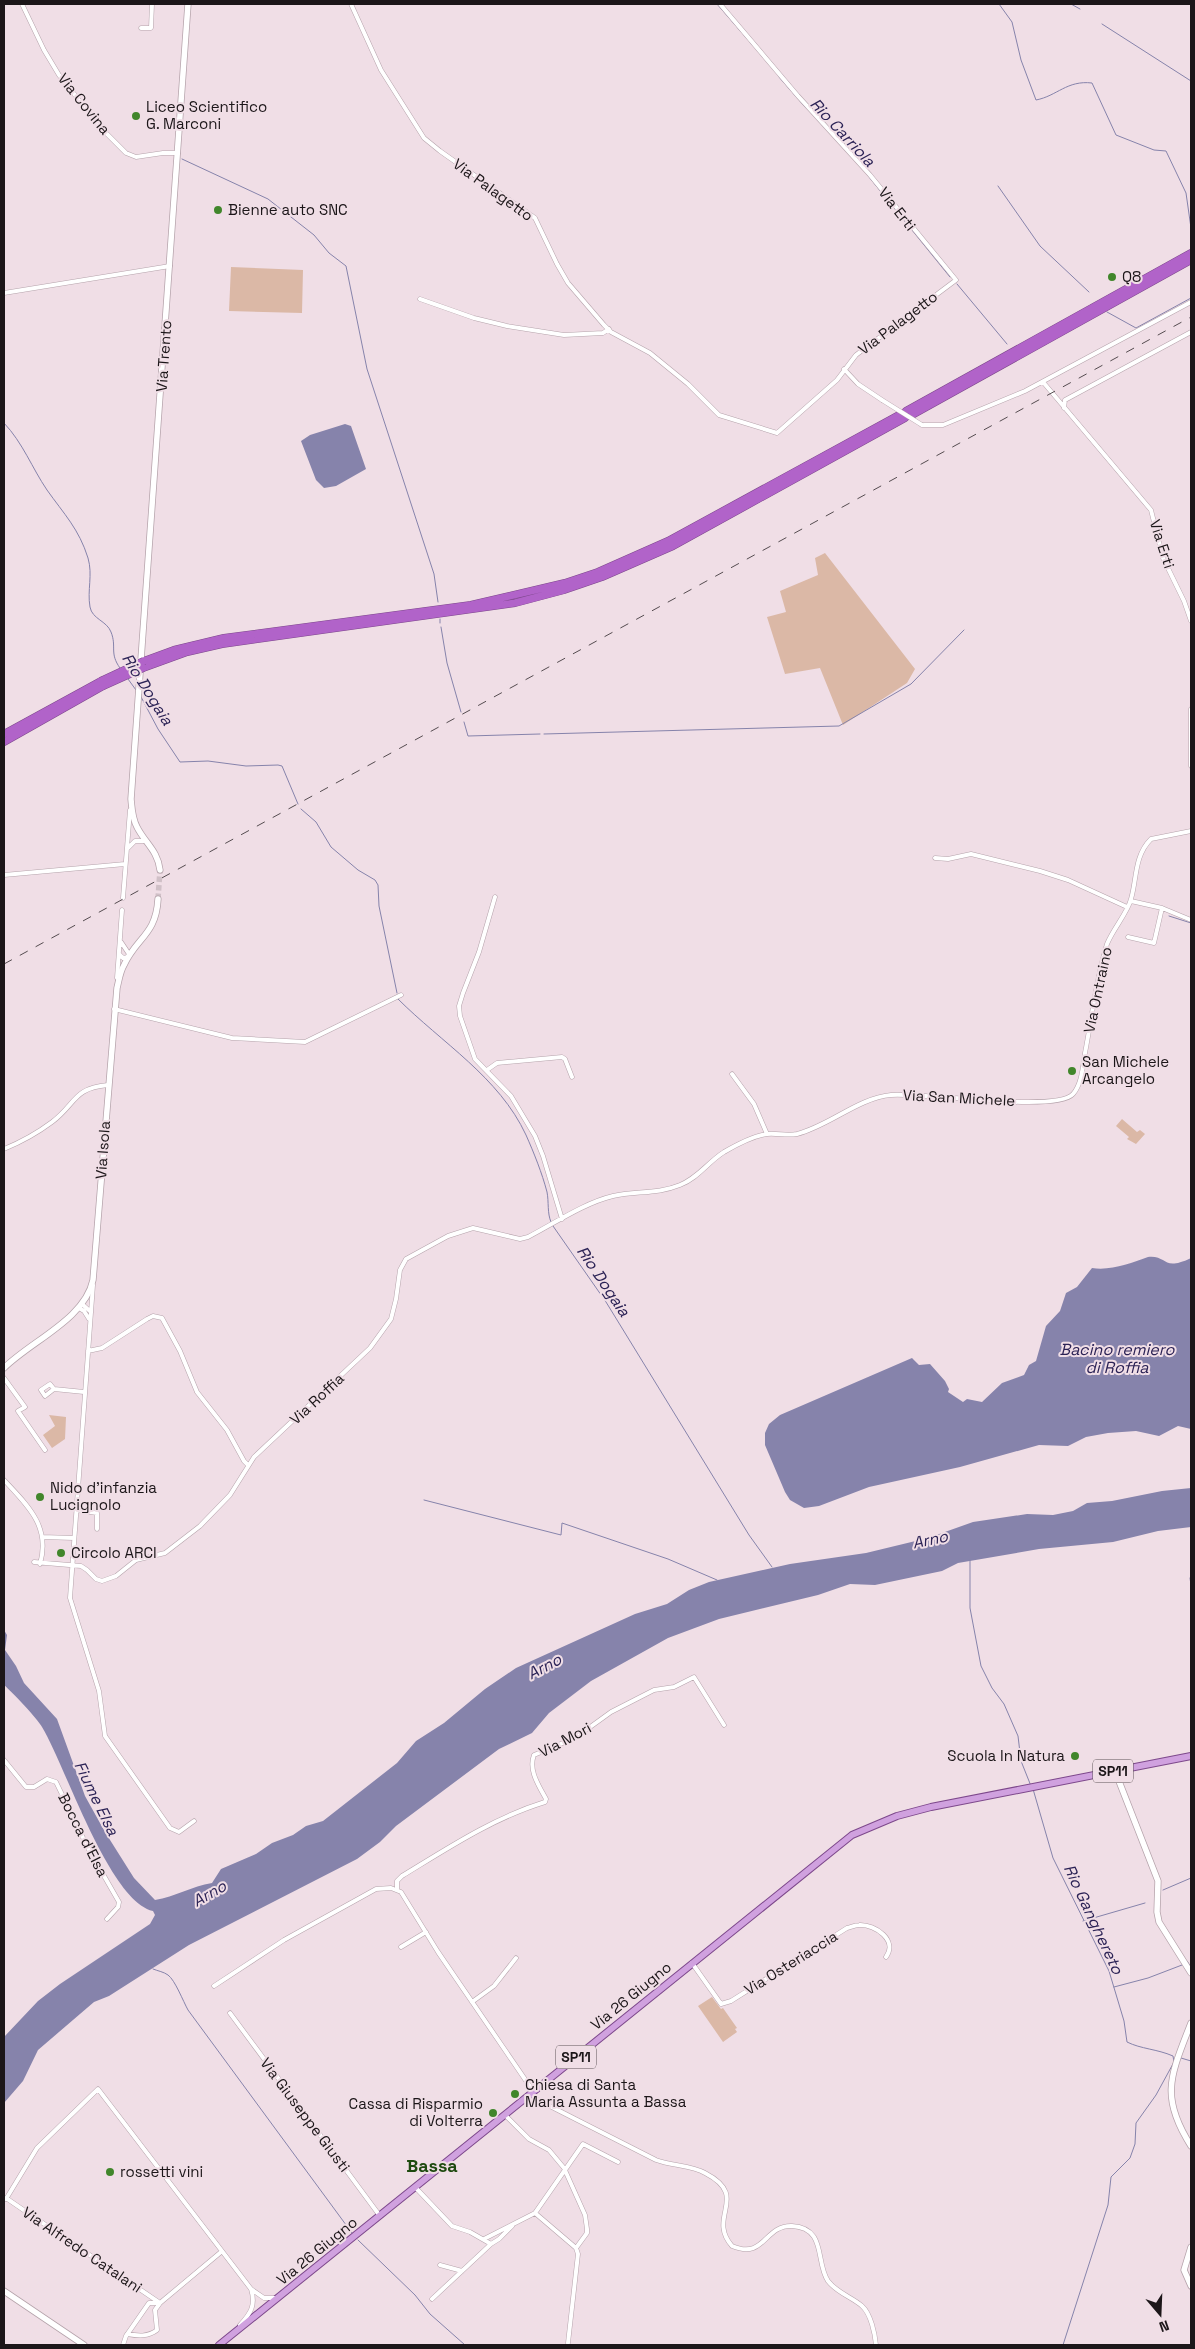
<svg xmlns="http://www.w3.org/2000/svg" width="1195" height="2349" viewBox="0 0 1195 2349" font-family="'Space Grotesk',sans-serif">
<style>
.green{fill:#dbb8a6}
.water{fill:#8683ab}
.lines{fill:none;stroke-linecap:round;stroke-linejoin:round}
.stream{stroke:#8683ab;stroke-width:1}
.secondary-tunnel{stroke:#d0c0c7;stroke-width:5.5;stroke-dasharray:5.5 3;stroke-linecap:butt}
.street-casing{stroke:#b5a3ab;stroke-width:5}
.secondary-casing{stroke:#b5a3ab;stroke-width:7}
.primary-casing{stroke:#7d488b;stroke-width:8}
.highway-casing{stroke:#7d488b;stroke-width:8}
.street{stroke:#fff;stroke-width:4}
.secondary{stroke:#fff;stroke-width:5.5}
.primary{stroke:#d0a1df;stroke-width:6}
.highway{stroke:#b163c9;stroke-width:7}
.rail{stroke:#554c50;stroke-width:1;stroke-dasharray:9 9;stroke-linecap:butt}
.street-bridge-casing{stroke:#b5a3ab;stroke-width:5;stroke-linecap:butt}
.highway-bridge-casing{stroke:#7d488b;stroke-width:8;stroke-linecap:butt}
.street-bridge{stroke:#fff;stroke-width:4}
.highway-bridge{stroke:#b163c9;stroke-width:7}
.poi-dot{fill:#41862b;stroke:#f0dee6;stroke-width:2}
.labels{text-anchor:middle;stroke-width:4;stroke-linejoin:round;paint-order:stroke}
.shield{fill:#f0dee6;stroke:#5c5256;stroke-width:1}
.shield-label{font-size:14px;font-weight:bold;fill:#1c1619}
.street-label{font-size:15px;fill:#1c1619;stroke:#f0dee6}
.poi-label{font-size:15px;fill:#1c1619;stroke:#f0dee6;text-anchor:start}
.water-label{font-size:16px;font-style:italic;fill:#2b2255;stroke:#f0dee6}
.quarter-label{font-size:18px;font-weight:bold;fill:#1e4a0f;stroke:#f0dee6}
</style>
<rect width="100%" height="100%" fill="#f0dee6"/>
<path class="green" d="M231,267L303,270L302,313L229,311Z
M825,553L915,669L907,683L843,725L820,668L785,674L767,617L786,612L780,591L818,575L815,558Z
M1122,1119L1137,1132L1140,1130L1145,1134L1136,1144L1127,1139L1129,1137L1116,1126Z
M49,1415L66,1417L65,1439L52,1448L43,1435L55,1426Z
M712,1997L721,2009L723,2008L737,2028L735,2029L737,2032L723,2042L698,2006Z"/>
<path class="water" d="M345,424L351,426L366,469L336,486L324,488L316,480L301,441L310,435Z
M1148,1257C1168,1255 1162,1272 1191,1258V1429L1178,1426L1159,1436L1136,1431L1108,1433L1086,1437L1068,1446L1039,1445L960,1467L869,1487L819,1506L804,1508L790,1500L785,1492L765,1445V1433L769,1424L780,1415L912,1358L919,1365L930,1364L945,1381L949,1389L948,1392L963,1402L967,1399L982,1402L1002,1383L1024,1375L1029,1365L1036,1361L1046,1326L1060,1311L1066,1293L1077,1287L1092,1268C1111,1271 1131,1263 1148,1257Z
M1191,1488V1527L1158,1531L1113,1542L1039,1549L958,1563L942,1571L875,1585L850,1584L818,1595L719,1619L668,1638L591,1681L549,1713L532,1733L499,1749L396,1826L380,1842L357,1859L189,1945L109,1996L94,2002L38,2050L23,2081L4,2103V2037L38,2001L60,1984L150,1924L155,1915L153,1911C109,1901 65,1765 42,1727C38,1719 11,1691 4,1685V1630L7,1635L5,1650L16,1666L24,1683L57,1719L85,1796L105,1832L134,1878L155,1900C175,1897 192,1886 212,1883L221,1869L256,1854L272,1843L293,1835L306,1826L323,1821L397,1763L416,1741L444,1723L485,1689L516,1668L635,1614L667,1604L689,1590L709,1582L790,1564L866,1553L928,1538L973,1522L1027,1514L1053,1515L1073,1511L1087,1503L1112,1501L1162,1491Z"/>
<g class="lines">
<path class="stream" d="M717,4L756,49
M999,4L1012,22L1021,60L1036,100C1057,96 1067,80 1092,83L1116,135L1154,150L1166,151L1186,193L1191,228
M1071,4L1080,9
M1102,24L1191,81
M779,77L806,108
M182,159L268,199L314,235L329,253L346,266L367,369L434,574L438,602
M869,177L950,277
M998,186L1040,246L1089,292
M957,284L1007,344
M1107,312L1136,328L1191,298
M4,423C23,443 32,468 47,490C64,514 79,529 88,558C93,575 87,590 90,607C92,619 107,621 111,632C117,647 109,653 120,668
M440,619V623
M441,627L447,663L461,712
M128,679L136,690
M140,695L158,729L180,762L208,761L246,766L278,765L282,766L298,804
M464,722L468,736L540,734
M544,734L839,726L911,684L964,630
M301,809L316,822L331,847L358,870L375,880L378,885L379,906L397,993
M1169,916L1191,923
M398,999C442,1043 499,1077 526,1135C534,1153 542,1173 547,1192C549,1202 547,1213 551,1222
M553,1226L606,1302L749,1535L772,1567
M424,1500L561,1535L562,1523L668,1559L717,1580
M970,1560V1608L981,1666L992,1688L1004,1704L1018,1736L1021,1761L1031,1786
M1190,1578L1191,1585
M1033,1789L1053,1858L1109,1971L1124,2021L1127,2042C1141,2049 1157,2049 1173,2056L1174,2062L1156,2095L1136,2123L1135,2144L1130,2158L1111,2177L1108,2205L1063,2345
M1163,1890L1191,1878
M1083,1921L1145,1903
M1187,1961L1191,1967
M153,1969C158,1971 164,1972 168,1975C175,1980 183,2001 188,2010L352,2233
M1114,1987L1148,1978L1182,1965
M1181,2058L1191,2061
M358,2240L415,2295L430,2314L465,2345"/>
<path class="secondary-tunnel" d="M158,899L160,870"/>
<g class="street-casing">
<path id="street" d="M22,4L44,50L59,75L102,129L126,153L136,157L163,153H178
M351,4L381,70L424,138L440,151L535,218L557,264L568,283L604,325L611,332L650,353L688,384L719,415L777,433L837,380L856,355L956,280L870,175L798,96L720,4
M141,28H151L152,4
M4,293L170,266
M420,299L474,318L507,326L564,335L603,333L609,329
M844,369L858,384L882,400
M1043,382L1151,510L1163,558L1184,601L1191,621
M1064,408L1065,400L1191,332
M922,425H943L1025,391L1191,302
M1191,709V766
M128,848L135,841H145
M935,858L948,859L971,854L1040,871L1068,880L1127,907
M4,875L125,864
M495,897L479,952L463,993L459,1006L460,1016L475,1059L511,1096L535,1136L543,1156L562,1219
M123,898L130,810
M1131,901L1162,908L1191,920
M1128,937L1154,943L1162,908
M119,954L123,958L128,957L129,954L121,942
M117,978L122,910
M114,1009L232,1038L305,1042L401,995
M487,1070L497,1063L562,1057L565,1059L572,1077
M732,1074L754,1104L767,1134
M4,1149C21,1142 36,1134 52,1122C76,1104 73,1088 108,1085
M93,1285L70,1598L99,1691L105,1736L170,1828L179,1832L194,1821
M82,1304L91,1312
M79,1308L84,1311L89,1319
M88,1351L102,1348L147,1319L153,1316L162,1318L180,1351L197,1392L227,1430L244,1461L248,1465
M4,1378L25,1407L18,1411L45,1450
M54,1389L50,1384L41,1390L45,1396L54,1389L84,1392
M4,1480C27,1505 51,1526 40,1564
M76,1510L97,1513V1529
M42,1537L74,1538
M34,1562L81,1566L87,1570L96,1579L102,1581L116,1576L136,1560L165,1553L200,1526L230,1495L254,1457L370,1348L391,1319L396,1299L400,1270L406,1259L448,1236L473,1228L520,1239L528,1237C555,1223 584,1203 613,1196C636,1191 658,1194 680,1185C698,1178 708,1162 724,1152C736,1145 753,1136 767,1134C777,1133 787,1136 797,1134C829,1126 858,1098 891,1095C923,1092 1056,1113 1073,1094C1082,1084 1083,1065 1085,1053C1092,1017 1096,979 1107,944C1113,929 1128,912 1131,899C1137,879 1134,856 1151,839L1191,831
M4,1760L26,1787H34L47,1779L56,1782L88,1848L119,1902L118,1907L107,1919
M397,1890V1881L402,1876C448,1848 493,1818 545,1802L546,1799C539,1786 528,1770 534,1755L575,1738L611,1712L654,1690L674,1687L694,1677L724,1725
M401,1947L426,1932
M692,1963L721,2004L731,2001L847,1928C851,1927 855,1925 859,1925C876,1924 898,1941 886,1957
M214,1986L284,1940L376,1889L391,1888L401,1892L438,1952L533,2091
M472,2002L494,1986L516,1958
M230,2013L380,2216
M531,2094L536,2099L656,2160C672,2166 691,2165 705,2173C751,2197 706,2216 732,2246C765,2260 764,2225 792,2226C827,2228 815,2262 828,2281C837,2293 852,2297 862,2306C871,2314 875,2334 876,2345
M505,2115L529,2139L549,2150L564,2168L585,2215L587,2229V2233L576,2248
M415,2187L452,2226L470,2232L491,2244L432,2299
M6,2198L160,2303L221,2252
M6,2199L37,2148L98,2089L251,2289L264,2298H277
M535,2213L576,2248L578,2254L568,2343
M484,2239L535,2213L583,2144L618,2162
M491,2244L499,2239L512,2226
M440,2265L462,2271
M240,2325C251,2313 256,2305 251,2289
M127,2334C138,2336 148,2337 157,2330L155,2310L160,2303
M123,2345L126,2336L149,2303H159"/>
</g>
<g class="secondary-casing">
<path id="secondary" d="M160,870C158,851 145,843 137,827C132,818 132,809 131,799L188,4
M4,1368C31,1341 85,1319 93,1280L117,988C119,980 120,972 124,965C137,937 156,935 158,899
M1115,1771L1158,1881L1157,1912L1159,1922L1191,1973
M1191,2023C1171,2075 1159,2096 1191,2146
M1191,2247L1184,2270L1191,2286
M4,2291L84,2345"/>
</g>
<g class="primary-casing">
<path id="primary" d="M219,2345L852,1835L897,1816L931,1807L1191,1756"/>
</g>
<g class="highway-casing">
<path id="highway" d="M906,411L1191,253
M912,415L1191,260
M144,661L174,650L224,638L471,605L565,583L598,572L668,541L899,415
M143,668L187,652L222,644L515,603L564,590L602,577L673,546L905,418
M4,734L101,681
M4,742L103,686"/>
</g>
<use href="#street" class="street"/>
<use href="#secondary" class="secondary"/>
<use href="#primary" class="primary"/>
<use href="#highway" class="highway"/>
<path class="rail" d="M4,964L1191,317"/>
<g class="street-bridge-casing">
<path id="street-bridge" d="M882,400L922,425"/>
</g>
<g class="highway-bridge-casing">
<path id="highway-bridge" d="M101,681L144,661
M103,686L143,668"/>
</g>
<use href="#street-bridge" class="street-bridge"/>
<use href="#highway-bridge" class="highway-bridge"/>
</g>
<g class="poi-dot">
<circle cx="136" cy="116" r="5"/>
<circle cx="218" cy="210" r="5"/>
<circle cx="1112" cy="277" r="5"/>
<circle cx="1072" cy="1071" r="5"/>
<circle cx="40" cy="1497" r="5"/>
<circle cx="61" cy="1553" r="5"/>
<circle cx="1075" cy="1756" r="5"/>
<circle cx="515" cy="2094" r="5"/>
<circle cx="493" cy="2113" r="5"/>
<circle cx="110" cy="2172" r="5"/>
</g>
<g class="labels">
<g class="shield">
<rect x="1093" y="1759.5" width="40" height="23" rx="4"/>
<rect x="556" y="2045.5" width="40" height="23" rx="4"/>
</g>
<g class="shield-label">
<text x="1113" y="1776">SP11</text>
<text x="576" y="2062">SP11</text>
</g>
<g class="street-label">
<text transform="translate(84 104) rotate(51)" y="5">Via Covina</text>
<text transform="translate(493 190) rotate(36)" y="5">Via Palagetto</text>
<text transform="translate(897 209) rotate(52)" y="5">Via Erti</text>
<text transform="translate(898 323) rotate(-37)" y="5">Via Palagetto</text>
<text transform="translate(164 356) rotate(-86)" y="5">Via Trento</text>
<text transform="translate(1162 544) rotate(72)" y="5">Via Erti</text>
<text transform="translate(1098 990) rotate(-78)" y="5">Via Ontraino</text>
<text transform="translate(959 1098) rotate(3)" y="5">Via San Michele</text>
<text transform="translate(103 1150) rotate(-86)" y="5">Via Isola</text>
<text transform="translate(317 1399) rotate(-43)" y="5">Via Roffia</text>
<text transform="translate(565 1740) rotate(-28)" y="5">Via Mori</text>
<text transform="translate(83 1835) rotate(63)" y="5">Bocca d'Elsa</text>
<text transform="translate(791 1963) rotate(-32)" y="5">Via Osteriaccia</text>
<text transform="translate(631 1996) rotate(-39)" y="5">Via 26 Giugno</text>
<text transform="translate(305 2115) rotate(53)" y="5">Via Giuseppe Giusti</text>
<text transform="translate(82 2250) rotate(34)" y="5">Via Alfredo Catalani</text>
<text transform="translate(317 2251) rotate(-39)" y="5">Via 26 Giugno</text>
</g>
<g class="poi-label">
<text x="146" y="112">Liceo Scientifico<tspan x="146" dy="17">G. Marconi</tspan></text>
<text x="228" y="215">Bienne auto SNC</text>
<text x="1122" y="282">Q8</text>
<text x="1082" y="1067">San Michele<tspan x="1082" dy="17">Arcangelo</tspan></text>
<text x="50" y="1493">Nido d'infanzia<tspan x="50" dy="17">Lucignolo</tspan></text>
<text x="71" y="1558">Circolo ARCI</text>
<text x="1065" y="1761" text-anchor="end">Scuola In Natura</text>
<text x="525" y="2090">Chiesa di Santa<tspan x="525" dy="17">Maria Assunta a Bassa</tspan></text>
<text x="483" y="2109" text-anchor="end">Cassa di Risparmio<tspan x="483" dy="17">di Volterra</tspan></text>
<text x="120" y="2177">rossetti vini</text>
</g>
<g class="water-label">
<text transform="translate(843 132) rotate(47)" y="6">Rio Carriola</text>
<text transform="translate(148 689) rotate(58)" y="6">Rio Dogaia</text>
<text transform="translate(604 1281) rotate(56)" y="6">Rio Dogaia</text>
<text x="1117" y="1355">Bacino remiero<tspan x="1117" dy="18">di Roffia</tspan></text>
<text transform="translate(930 1539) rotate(-12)" y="6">Arno</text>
<text transform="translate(544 1666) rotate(-28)" y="6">Arno</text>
<text transform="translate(97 1798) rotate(64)" y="6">Fiume Elsa</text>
<text transform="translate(209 1893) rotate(-30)" y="6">Arno</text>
<text transform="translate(1094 1919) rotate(65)" y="6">Rio Ganghereto</text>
</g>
<g class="quarter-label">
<text x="432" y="2172">Bassa</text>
</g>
</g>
<rect width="1195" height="2349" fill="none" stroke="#1c1619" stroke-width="10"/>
<g transform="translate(1160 2314) rotate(161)" stroke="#f0dee6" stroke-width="4" paint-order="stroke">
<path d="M0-4L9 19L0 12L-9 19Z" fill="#1c1619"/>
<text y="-8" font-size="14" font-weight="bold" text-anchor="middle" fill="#1c1619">N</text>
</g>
</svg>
